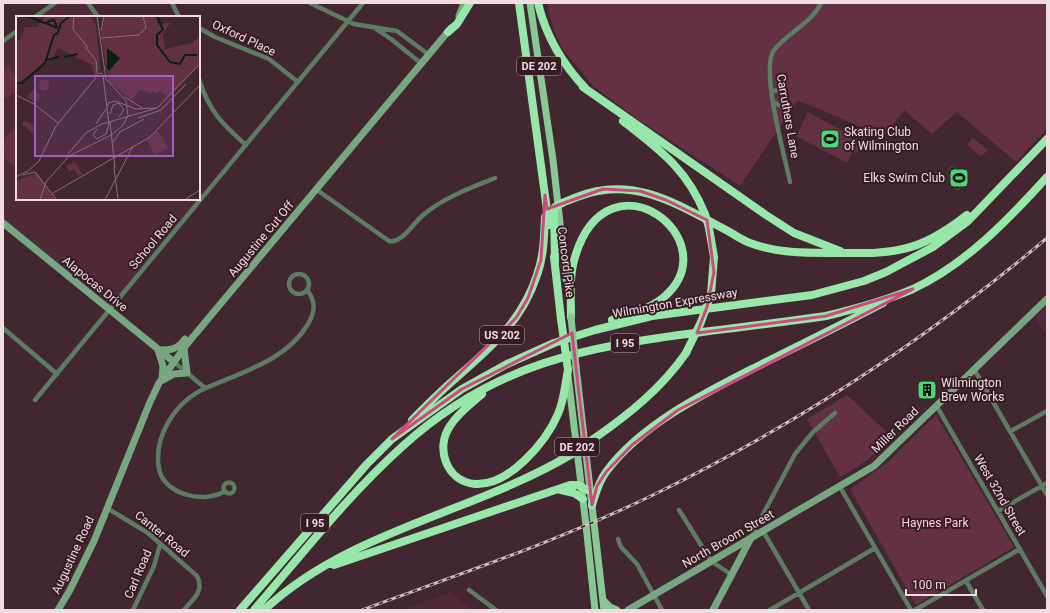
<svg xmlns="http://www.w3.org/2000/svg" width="1050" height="613" viewBox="0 0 1050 613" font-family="Roboto,sans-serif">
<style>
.built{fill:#4f2b39}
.green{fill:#643044}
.water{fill:#092210;stroke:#4e5a4f}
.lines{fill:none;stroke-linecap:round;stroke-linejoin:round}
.street{stroke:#5d7c64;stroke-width:4.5}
.secondary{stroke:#76a780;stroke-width:7}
.primary{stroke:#88c896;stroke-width:7}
.highway{stroke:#98e7aa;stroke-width:8}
.rail-casing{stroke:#d0bac1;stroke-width:3}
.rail{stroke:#371c26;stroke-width:1.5;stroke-dasharray:4.5;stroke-linecap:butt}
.primary-bridge{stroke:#88c896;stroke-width:7}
.highway-bridge{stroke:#98e7aa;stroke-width:8}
.marked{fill:none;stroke:#ce497d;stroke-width:3;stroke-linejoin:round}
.labels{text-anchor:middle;stroke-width:4;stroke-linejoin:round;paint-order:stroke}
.shield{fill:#371c26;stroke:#b8a2aa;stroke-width:1}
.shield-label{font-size:11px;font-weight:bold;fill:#f0dce2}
.street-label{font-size:12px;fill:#f0dce2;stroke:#371c26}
.poi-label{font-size:12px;fill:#f0dce2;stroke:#371c26;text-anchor:start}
.park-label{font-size:12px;fill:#fcccdc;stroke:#371c26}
.inset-river{fill:none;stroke:#092210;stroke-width:2}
.inset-road{fill:none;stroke:#886f77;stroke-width:1}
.view{fill:#9e61ca;fill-opacity:0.15;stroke:#9e61ca;stroke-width:2}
.inset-edge{fill:none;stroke:#f0dce2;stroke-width:2}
</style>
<rect width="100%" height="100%" fill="#422630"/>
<path class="built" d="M55,3H88L98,17H36Z
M17,31V199L199,198L201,199L109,310L3,223V41Z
M1047,306V337L1035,318Z
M451,592L469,608L468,610H402Z"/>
<path class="green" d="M547,3H1047V129L1016,162L957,112L932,134L904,110L884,137L798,100L740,186L636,118L592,85L562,48L552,25Z
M8,66L17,79V91L3,100V69Z
M808,112L864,142L862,146H860L857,153L853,151L847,163L796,136Z
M14,128L17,131V169L3,157V141Z
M973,138L988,150L981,157L967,145Z
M847,395L892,437C877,454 860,466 840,477L807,419Z
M936,415L1014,547L916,605L850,489L887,463Z"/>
<path class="water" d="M952,166L967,176L958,190L951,185L955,179L947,174Z"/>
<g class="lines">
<path class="street" d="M88,3L98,17
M172,3L179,17
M310,3L354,24L397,31L429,55
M35,17L55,3
M199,28L215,37L269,59L298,82
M376,29L391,39L422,64
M3,41L17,31
M199,79C209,111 222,124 246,145
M772,91L781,90L786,100L784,105L781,106L773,102
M790,182C785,157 760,69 774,50C787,33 812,23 821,3
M317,190L389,241C401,244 413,224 422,216C443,198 470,188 495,178
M289 284a10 10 0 1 1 20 0a10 10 0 1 1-20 0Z
M3,328L57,374
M174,362L205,388
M974,369L1047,495
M35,400L363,3
M936,405L1047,596
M1011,431L1047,411
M223.5 488a5.5 5.5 0 1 1 11 0a5.5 5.5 0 1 1-11 0Z
M840,487L911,610
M225,491C205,504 164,495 159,469C153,436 176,401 206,388C242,372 287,360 308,324C315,312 316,303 308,291
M107,508L148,533L197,576C205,591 193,599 184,610
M679,510L711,561L732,575
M998,511L1047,483
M763,531L809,610
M751,537L795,454L813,432L835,413
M618,539L621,547L637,564L662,610
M966,581L983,610
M469,590L496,610
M133,610L154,566L160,545
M770,610L875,548
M915,610L1020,549"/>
<path class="secondary" d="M459,16L464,3
M3,223L174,362
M158,350C171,350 177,350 185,339
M158,350L163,366L162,379
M163,380L174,374L187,373L184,349
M58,610L70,590L94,541L150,402L159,383L187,344L451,28
M628,610L874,466L1047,299
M713,610L751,538"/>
<path class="primary" d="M530,3L553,160L568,295
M576,367L604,610
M568,376L586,525L595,610
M603,600L610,607L617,610"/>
<path class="highway" d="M519,3L549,225
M538,3C546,37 563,65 587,90
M448,32L457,24L470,3
M583,87L766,215L794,233L840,251
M623,121C660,150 687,169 705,214
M709,228L714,257L711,294
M554,257L561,319
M555,262L554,213L555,207C562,202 570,200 577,197C633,174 680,206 728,231C735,235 742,240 750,243C779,254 809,253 840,253C861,253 882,254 903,249C927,244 948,230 967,215
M571,317C571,297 569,276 575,257C608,147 730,240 664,297C650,309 629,315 612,320
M482,394C471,404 458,413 450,426C435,448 446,481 475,484C509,486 546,442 558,414C564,400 565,385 568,370
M412,420C423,409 435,397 447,386C485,352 521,325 537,275C544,256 544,237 545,217
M592,440C628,415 661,389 686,353
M561,490L574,493L583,499
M592,505C596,493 598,483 606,472C642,423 709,391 762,364C802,344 843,324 883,303
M334,565L570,485H578L587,490
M240,610L367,464L392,439L462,389L507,364L554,343L595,330L652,316L812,295L864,281L886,272L933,247L968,221L1047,139
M254,610C302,554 349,494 404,445C495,363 585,347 702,332C743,327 784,322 826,316C855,309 885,301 913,289C966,264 1008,220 1047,177
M264,610C350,530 473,513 572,454"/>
<g class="rail-casing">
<path id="rail" d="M362,610C460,574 561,540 655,494C796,425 927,339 1047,238"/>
</g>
<use href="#rail" class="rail"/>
<path class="primary-bridge" d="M571,317L576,367"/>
<path class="highway-bridge" d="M705,214L709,228
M561,319L568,370
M686,353L701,322L711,294
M572,454L592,440"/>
</g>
<path class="marked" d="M603,189L640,191L666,200L707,220L714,272L707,307L697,333L826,316L913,289L678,410L632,445L606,472L597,486L592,505L572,333L462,389L392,439L516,318L528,298L541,260L545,195L547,209Z"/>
<defs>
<g id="stadium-square" transform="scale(1)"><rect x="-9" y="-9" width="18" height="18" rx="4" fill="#49d778" stroke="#371c26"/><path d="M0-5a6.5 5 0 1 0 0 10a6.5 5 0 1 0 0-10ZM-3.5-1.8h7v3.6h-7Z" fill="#111"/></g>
<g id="building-square" transform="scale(1)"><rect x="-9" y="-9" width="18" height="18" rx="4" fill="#49d778" stroke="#371c26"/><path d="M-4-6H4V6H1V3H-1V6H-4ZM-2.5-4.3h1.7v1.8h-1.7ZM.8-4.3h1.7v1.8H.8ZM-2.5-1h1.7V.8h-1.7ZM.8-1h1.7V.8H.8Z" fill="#111"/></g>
</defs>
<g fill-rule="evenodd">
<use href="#stadium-square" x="830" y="139"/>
<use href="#stadium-square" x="959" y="178"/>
<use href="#building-square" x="927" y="390"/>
</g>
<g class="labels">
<g class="shield">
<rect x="517" y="57" width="44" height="18" rx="3"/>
<rect x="480" y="326" width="44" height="18" rx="3"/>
<rect x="611" y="334" width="28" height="18" rx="3"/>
<rect x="555" y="438" width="44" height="18" rx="3"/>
<rect x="301" y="514" width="28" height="18" rx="3"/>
</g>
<g class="shield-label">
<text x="539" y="70">DE 202</text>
<text x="502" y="339">US 202</text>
<text x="625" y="347">I 95</text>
<text x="577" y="451">DE 202</text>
<text x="315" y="527">I 95</text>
</g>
<g class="street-label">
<text transform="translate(244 38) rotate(25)" y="4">Oxford Place</text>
<text transform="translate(788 116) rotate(80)" y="4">Carruthers Lane</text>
<text transform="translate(261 239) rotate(-50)" y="4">Augustine Cut Off</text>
<text transform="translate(153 242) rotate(-50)" y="4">School Road</text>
<text transform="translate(566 262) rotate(83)" y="4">Concord Pike</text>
<text transform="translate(95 284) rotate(39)" y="4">Alapocas Drive</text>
<text transform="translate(675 303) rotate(-10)" y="4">Wilmington Expressway</text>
<text transform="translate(895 430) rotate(-44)" y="4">Miller Road</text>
<text transform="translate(1000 495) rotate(60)" y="4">West 32nd Street</text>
<text transform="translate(162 534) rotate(39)" y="4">Canter Road</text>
<text transform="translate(728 539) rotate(-30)" y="4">North Broom Street</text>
<text transform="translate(73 555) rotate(-65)" y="4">Augustine Road</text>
<text transform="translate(138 574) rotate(-67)" y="4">Carl Road</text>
</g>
<g class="poi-label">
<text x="844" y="136">Skating Club<tspan x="844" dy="14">of Wilmington</tspan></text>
<text x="945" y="182" text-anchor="end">Elks Swim Club</text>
<text x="941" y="387">Wilmington<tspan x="941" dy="14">Brew Works</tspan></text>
</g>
<g class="park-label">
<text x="935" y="527">Haynes Park</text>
</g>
</g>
<g transform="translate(16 16)">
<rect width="184" height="184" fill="#422630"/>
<path d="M29,0H74L80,10L84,52L79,62L76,49L42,32L36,43L0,68V24H4L9,11H21ZM89,0H140L142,9L155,6L147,18L149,33L176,27L184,19V47L152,81L144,75L141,78L137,75L135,78L124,73L116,84L93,66L85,19ZM22.5 69a5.5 5.5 0 1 1 11 0a5.5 5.5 0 1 1-11 0ZM18,73L24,80L18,86L11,81ZM8,104L19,110V115L16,117L6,108ZM142,114L152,132L139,139L130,124ZM59,146L66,158L62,160L58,153L53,156L50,150ZM21,157L40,184H0V165Z" fill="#643044"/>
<path d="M91,32L104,42L93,55L91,52Z" fill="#092210"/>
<path class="inset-river" d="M11,0L42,12M141,0L147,14L141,19V29L154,46L164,48L169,39H181M31,6L38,4L41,11M48,41L62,38M30,44L43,41M0,67H6L29,47L38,19L42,17L45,7L54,0"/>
<path class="inset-road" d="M58,0L57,13L72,32M85,15L88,0M85,22L123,19L130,11L127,0M69,31L80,44L81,57M78,64L83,57L87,58M0,79L18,88L42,107M109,81L126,92M92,90V87L99,85L120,93L139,92M94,98L97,89L103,87L108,94L103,101M122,102L145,94L170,68M94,106L99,152M80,108L90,93M81,113L77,119L81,123L90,118L93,108L87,60M97,126L104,116L128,103M52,138L70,117L86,108L141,92L184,48M98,151L102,184M7,159L19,156L41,184M0,161L12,155L23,145L40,110L78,64M100,163L117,130M37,177L134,121L184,69M24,184L30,166L53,140L97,118L107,109L112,100L110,85L90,63L81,0M89,184L99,164M168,184L184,174"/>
<path class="view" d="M19,60H157V140H19Z"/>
<rect width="184" height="184" class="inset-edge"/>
</g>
<rect width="1050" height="613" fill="none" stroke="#f0dce2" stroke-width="8"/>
<path d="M906 589v6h70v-6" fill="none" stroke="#f0dce2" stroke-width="2"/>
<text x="912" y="589" font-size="12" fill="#f0dce2" stroke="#371c26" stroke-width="3" paint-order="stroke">100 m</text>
</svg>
